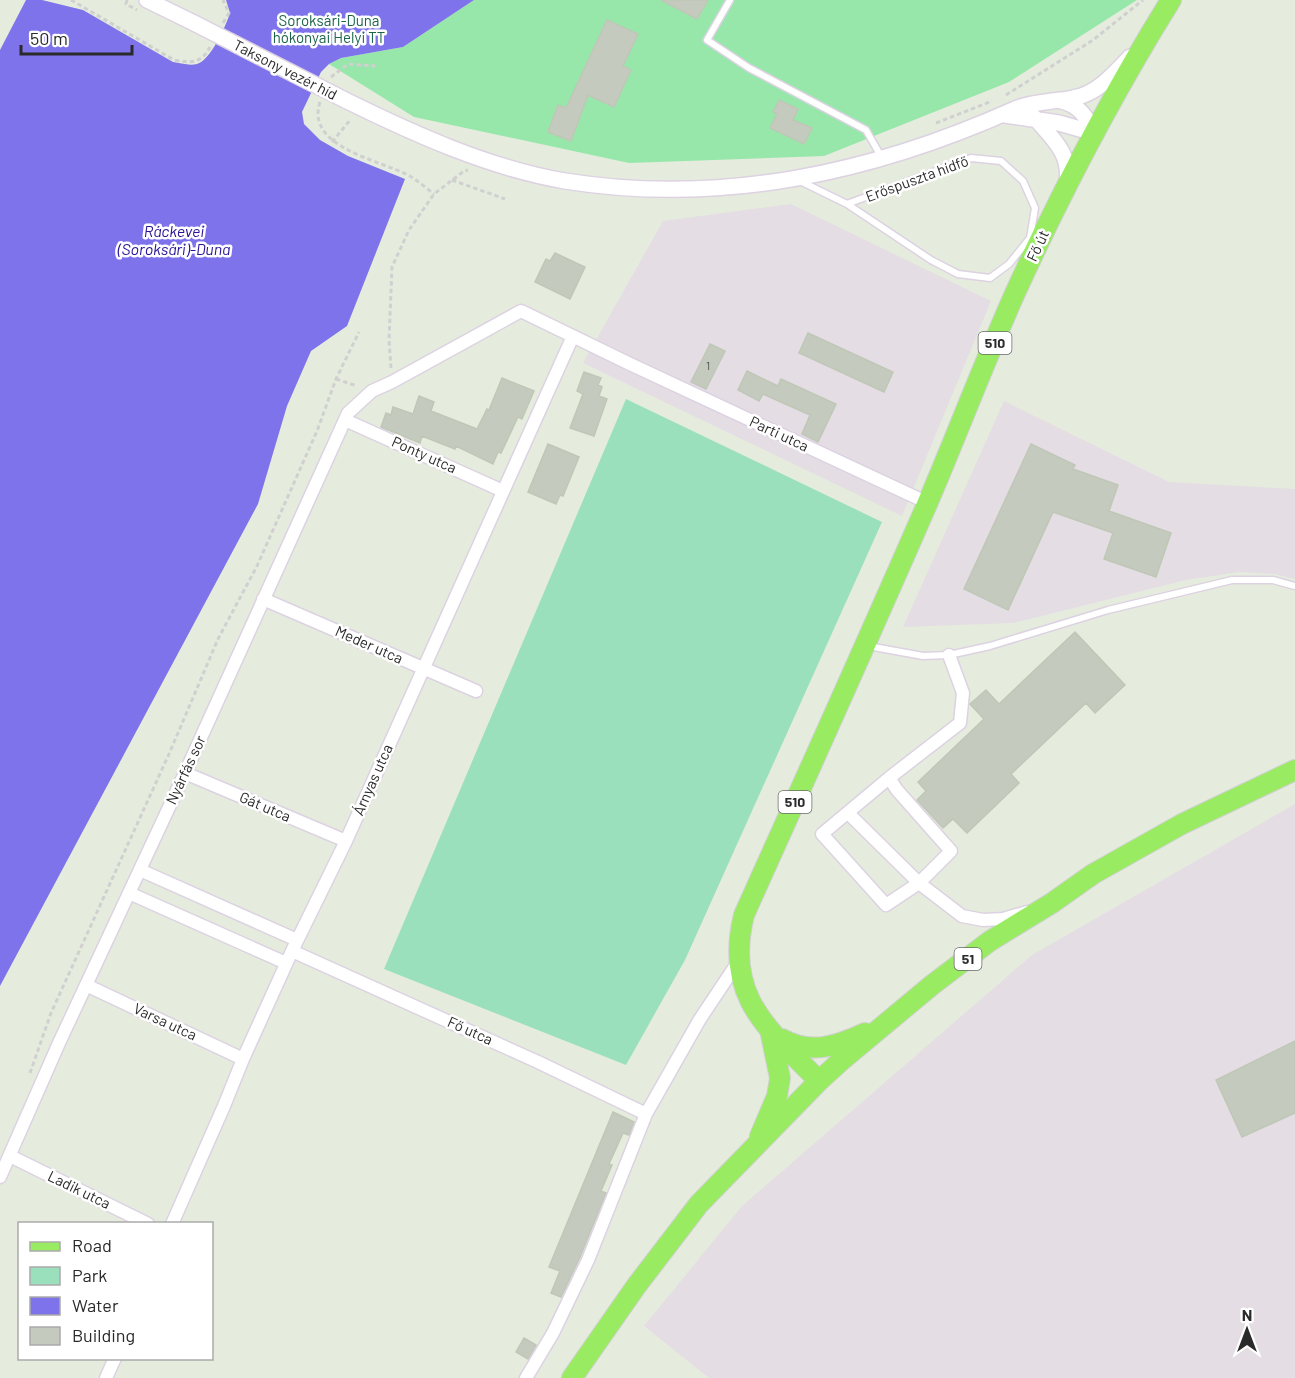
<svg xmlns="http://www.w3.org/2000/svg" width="1295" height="1378" viewBox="0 0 1295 1378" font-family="Barlow,sans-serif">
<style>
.industrial{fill:#e4dde4}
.green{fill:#9be0bd}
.pitch{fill:#97e7ab}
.water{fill:#7e73ea}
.building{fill:#c5cabf;stroke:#bfc7b6;stroke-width:1.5}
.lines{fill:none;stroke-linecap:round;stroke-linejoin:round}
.service-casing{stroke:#dcd2e2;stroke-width:9}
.minor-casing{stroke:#dcd2e2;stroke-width:15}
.tertiary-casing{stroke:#dcd2e2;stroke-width:18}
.primary-casing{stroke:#d0d0d0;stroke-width:22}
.path{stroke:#d0d0d0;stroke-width:3;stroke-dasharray:4.5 3;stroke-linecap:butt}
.service{stroke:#fff;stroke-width:6}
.minor{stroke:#fff;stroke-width:12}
.tertiary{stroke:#fff;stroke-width:15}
.primary{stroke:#99ec62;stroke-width:20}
.tertiary-bridge-casing{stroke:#dcd2e2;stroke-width:18;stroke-linecap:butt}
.tertiary-bridge{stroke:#fff;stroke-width:15}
.labels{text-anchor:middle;stroke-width:5;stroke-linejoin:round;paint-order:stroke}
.number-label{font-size:12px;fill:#51524f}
.shield{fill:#fff;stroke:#6a6a6a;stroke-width:1.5}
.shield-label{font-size:14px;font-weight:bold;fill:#2a2a2a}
.park-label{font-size:15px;fill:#1c654a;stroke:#fff}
.street-label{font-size:15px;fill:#2a2a2a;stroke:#fff}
.water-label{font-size:16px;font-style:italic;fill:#291296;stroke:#fff}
</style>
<rect width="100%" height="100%" fill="#e6ecdd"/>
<path class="industrial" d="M791,204L991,301L902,516L583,363L663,221Z
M1004,401L1169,482L1295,489V579L1274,574L1240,572L1186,580L1014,623L903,627Z
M1295,804V1378H709L644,1326L742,1206L1032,955Z"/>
<path class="green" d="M626,399L882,522L685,960L626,1065L384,969Z"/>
<path class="pitch" d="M474,0H1137L1009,82L824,156L629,163L414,117L329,64L341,58L403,47Z"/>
<path class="water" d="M26,0H42L83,10L173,62C180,63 189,66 197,64C210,61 226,26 230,13L226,0H474L403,47L341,58L329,64L321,72L302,112L304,124L320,140L348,156L405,179L347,326L311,351L287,406L258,504L0,986V50Z"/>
<path class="building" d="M661,0H708L697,19Z
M607,20L638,34L623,66L631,70L614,107L588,95L571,141L548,132L558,105L566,108Z
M779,100L798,109L793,120L812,128L804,144L770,128L777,114L773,112Z
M555,253L585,267L570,299L535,282L546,259L550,261Z
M808,333L893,372L884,392L799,353Z
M710,344L725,351L706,389L691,382Z
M747,371L778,386L781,379L836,404L818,442L802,434L810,415L763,394L759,401L738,390Z
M584,372L601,378L598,385L602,387L599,396L607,399L594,436L570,428L583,394L577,391Z
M502,378L534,391L522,419L518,417L501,453L498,452L493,464L456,446L455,449L422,436L420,443L381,427L386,413L391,415L393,407L413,414L419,396L434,402L431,411L477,429L487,409L489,410Z
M548,444L579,457L563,496L560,495L556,504L528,492Z
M1031,444L1075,465L1073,469L1118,485L1109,511L1171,533L1156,577L1104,559L1113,533L1053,512L1008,610L964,589Z
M1075,632L1125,685L1095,713L1086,703L1011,774L1019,783L967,833L953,819L943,828L917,800L926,791L918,782L984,719L970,704L986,690L999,704Z
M1295,1041V1113L1242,1137L1216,1080Z
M613,1112L634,1122L629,1135L623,1133L609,1164L612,1165L601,1191L606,1193L580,1257L561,1297L551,1293L560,1271L549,1267Z
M524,1338L536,1345L528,1359L516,1352Z"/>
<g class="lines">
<g class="service-casing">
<path id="service" d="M730,0L707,40L749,68L866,130L882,158
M800,181L847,204L971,158L1001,161L1023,181L1035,208L1030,238L1009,264L990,278L958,274L931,260L847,204
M868,646L923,656L949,655L990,646L1108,610L1232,580H1273L1295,586"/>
</g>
<g class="minor-casing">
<path id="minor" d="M345,420L503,491
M263,599L476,691
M185,773L346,841
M889,778L897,790L951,851L919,883L886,905L822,834L889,778L960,723L963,693L949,655
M848,813L919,883L962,916L983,920L1003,919L1027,912
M140,870L297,940
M129,893L286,963
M292,951L538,1062L646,1114
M86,985L243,1059
M10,1156L148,1224
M0,1177L59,1043L185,773L348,413L372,391L392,382L521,311L630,364L928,503
M172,1224L224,1106L243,1059L292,951L346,841L573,336
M106,1378L115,1358
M526,1378L553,1333L588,1260L646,1114L700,1019L738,962"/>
</g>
<g class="tertiary-casing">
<path id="tertiary" d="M147,0L194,23
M345,100C414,134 489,168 565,181C722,206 872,173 1015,109C1034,101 1053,102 1073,98C1097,94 1114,74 1130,57
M1061,101C1079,105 1087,117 1094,133
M1005,115L1059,123L1094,133
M1035,118C1052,138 1071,153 1067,182"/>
</g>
<g class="primary-casing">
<path id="primary" d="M782,1039C811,1055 837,1046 865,1033
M819,1081C767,1028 724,996 744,915C806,777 868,640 928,502C958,432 985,360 1016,291C1062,191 1113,93 1171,0
M760,1136L777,1096L780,1078L770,1030
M572,1378L637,1285L699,1204L819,1081L842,1060L932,985L990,941L1052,903L1093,874L1182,824L1295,770"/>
</g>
<path class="path" d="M71,0L174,60C191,63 201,64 210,47
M127,0L126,4L137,10
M223,23L229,13L223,0
M331,77L348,64L375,66
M1006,95L1093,40L1143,0
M320,102C305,147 379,160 408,175C417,180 426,188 434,194
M936,123L992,101
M332,142L351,119
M452,180L505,199
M391,368L389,340L392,267L409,230L434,194L464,171L468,170
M336,379L357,386
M30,1073L51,1013L169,754L218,639L257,566L317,431L336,379L359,332"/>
<use href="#service" class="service"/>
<use href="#minor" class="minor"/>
<use href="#tertiary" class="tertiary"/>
<use href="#primary" class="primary"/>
<g class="tertiary-bridge-casing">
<path id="tertiary-bridge" d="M194,23L345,100"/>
</g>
<use href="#tertiary-bridge" class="tertiary-bridge"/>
</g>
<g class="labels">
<g class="number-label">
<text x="708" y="370">1</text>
</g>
<g class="shield">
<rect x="978.5" y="332" width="33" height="22" rx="4.5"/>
<rect x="778.5" y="791" width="33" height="22" rx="4.5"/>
<rect x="954.5" y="948" width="27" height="22" rx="4.5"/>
</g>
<g class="shield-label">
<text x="995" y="348">510</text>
<text x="795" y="807">510</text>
<text x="968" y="964">51</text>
</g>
<g class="park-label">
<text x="329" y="26">Soroksári-Duna<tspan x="329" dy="17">hókonyai Helyi TT</tspan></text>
</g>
<g class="street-label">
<text transform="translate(285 70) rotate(27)" y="5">Taksony vezér híd</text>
<text transform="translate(917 179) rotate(-20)" y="5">Erőspuszta hídfő</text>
<text transform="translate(1038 246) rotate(-65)" y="5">Fő út</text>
<text transform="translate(779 434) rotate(25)" y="5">Parti utca</text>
<text transform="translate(424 455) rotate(24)" y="5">Ponty utca</text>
<text transform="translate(369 645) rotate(24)" y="5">Meder utca</text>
<text transform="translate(186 770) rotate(-65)" y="5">Nyárfás sor</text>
<text transform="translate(373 780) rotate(-66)" y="5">Árnyas utca</text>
<text transform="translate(265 807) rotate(23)" y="5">Gát utca</text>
<text transform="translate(165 1022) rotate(25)" y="5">Varsa utca</text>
<text transform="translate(470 1031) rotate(24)" y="5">Fő utca</text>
<text transform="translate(79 1190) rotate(26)" y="5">Ladik utca</text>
</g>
<g class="water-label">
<text x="174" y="237">Ráckevei<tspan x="174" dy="18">(Soroksári)-Duna</tspan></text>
</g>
</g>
<rect x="18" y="1222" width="195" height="138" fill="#ffffff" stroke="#aaaaaa" stroke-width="1.5"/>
<rect x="30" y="1242" width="30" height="9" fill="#99ec62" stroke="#aaaaaa" stroke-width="1.5"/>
<text x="72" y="1252" font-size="18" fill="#2a2a2a">Road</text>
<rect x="30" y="1267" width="30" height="18" fill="#9be0bd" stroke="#aaaaaa" stroke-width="1.5"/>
<text x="72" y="1282" font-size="18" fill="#2a2a2a">Park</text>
<rect x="30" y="1297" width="30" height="18" fill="#7e73ea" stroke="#aaaaaa" stroke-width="1.5"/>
<text x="72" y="1312" font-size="18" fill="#2a2a2a">Water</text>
<rect x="30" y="1327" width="30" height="18" fill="#c5cabf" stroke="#aaaaaa" stroke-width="1.5"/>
<text x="72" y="1342" font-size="18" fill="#2a2a2a">Building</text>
<g transform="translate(1247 1330)" stroke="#ffffff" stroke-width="4.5" paint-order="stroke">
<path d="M0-4.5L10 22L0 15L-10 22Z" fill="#2a2a2a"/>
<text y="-9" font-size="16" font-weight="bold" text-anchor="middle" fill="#2a2a2a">N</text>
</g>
<path d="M21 45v9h111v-9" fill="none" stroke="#2a2a2a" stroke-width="3"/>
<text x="30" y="45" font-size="18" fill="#2a2a2a" stroke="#ffffff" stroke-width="4.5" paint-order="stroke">50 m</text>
</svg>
